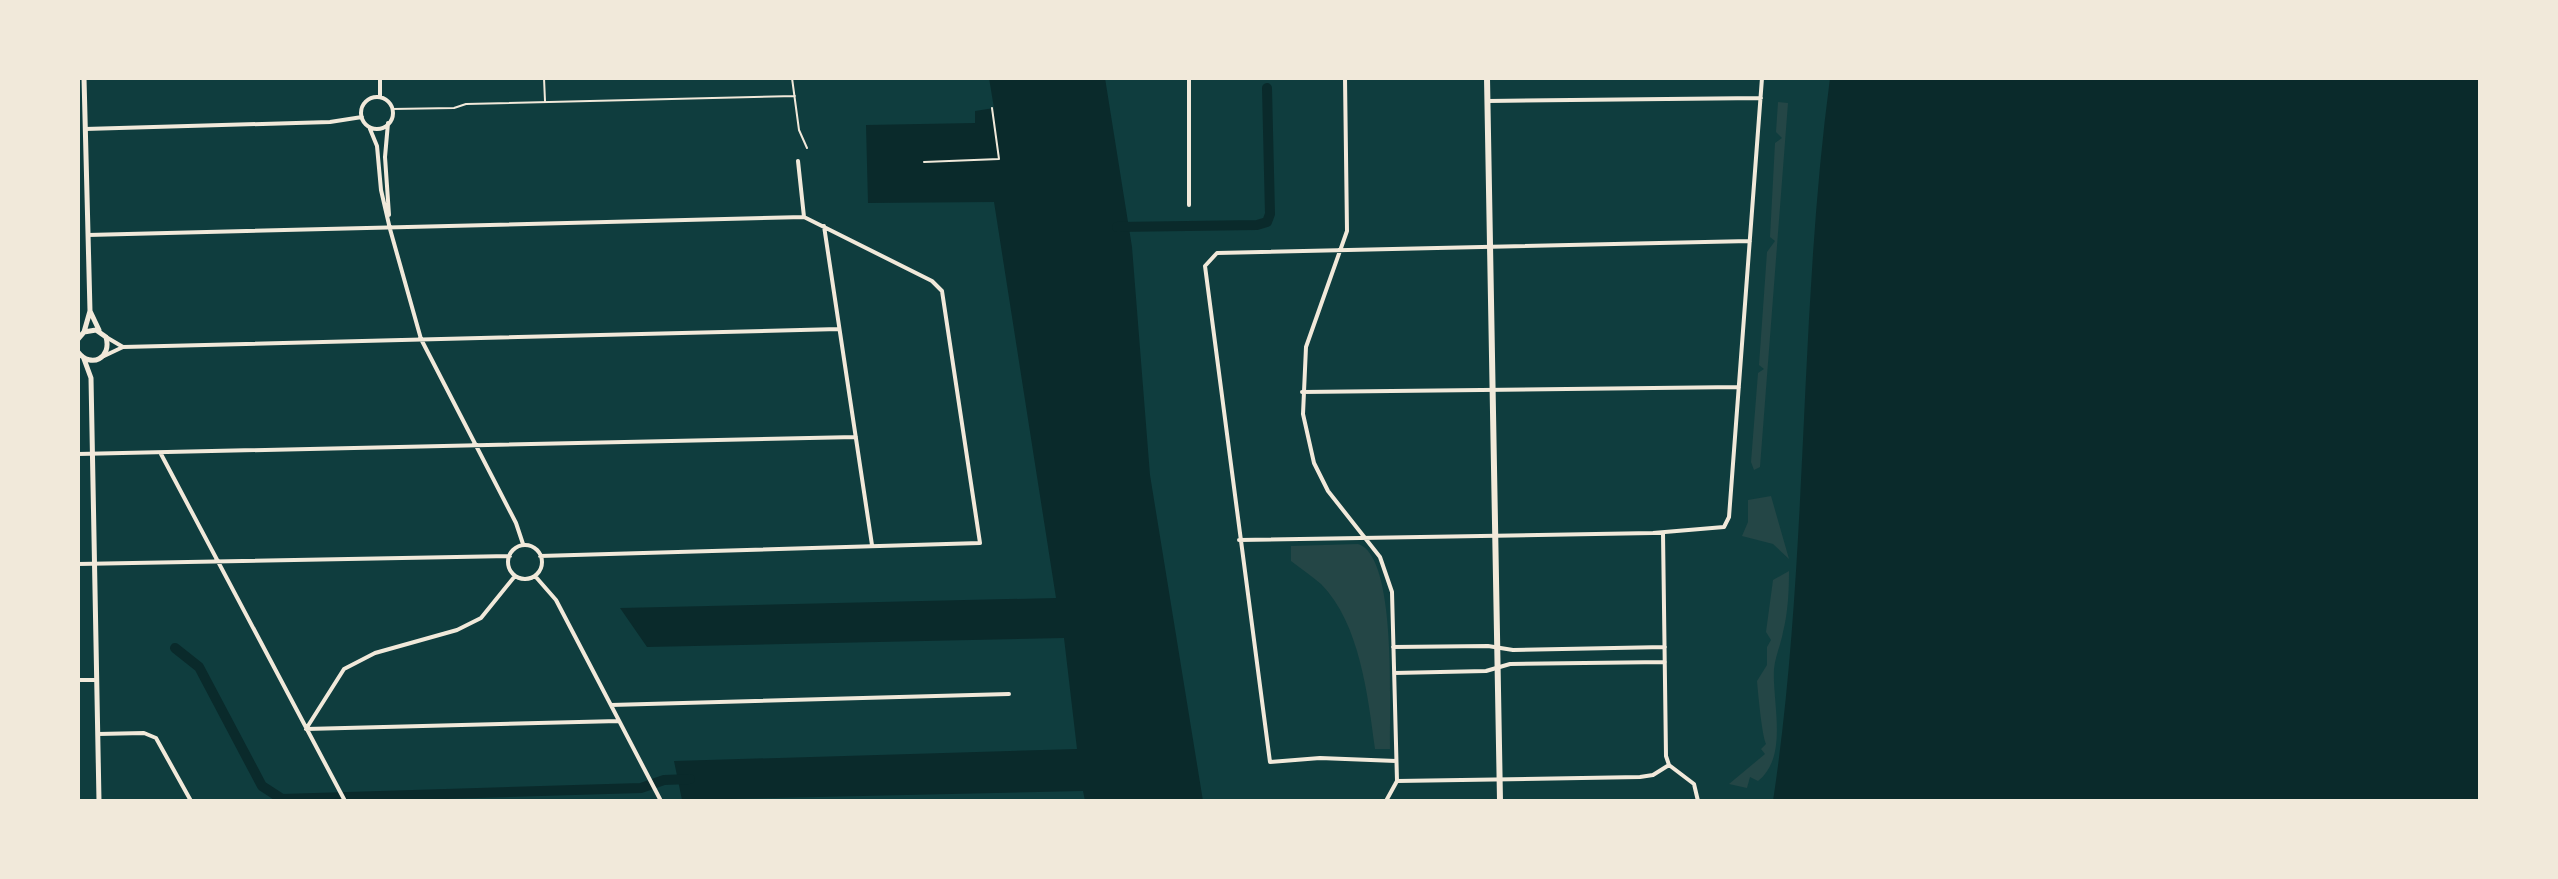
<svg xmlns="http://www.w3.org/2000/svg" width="2558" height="879" viewBox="0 0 2558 879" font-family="Quicksand,sans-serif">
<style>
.green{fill:#244646}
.water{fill:#0a2a2b}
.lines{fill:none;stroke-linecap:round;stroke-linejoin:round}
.canal{stroke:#0a2a2b;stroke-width:10}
.path{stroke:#f1e9da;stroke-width:2}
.service{stroke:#f1e9da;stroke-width:2}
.minor{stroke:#f1e9da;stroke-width:4}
.tertiary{stroke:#f1e9da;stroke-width:5}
.secondary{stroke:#f1e9da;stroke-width:6}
</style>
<rect width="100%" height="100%" fill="#0f3d3e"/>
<path class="green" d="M1778,102L1788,103L1760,467L1754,470L1751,462L1758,373L1764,369L1759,365L1767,252L1775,241L1770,237L1775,143L1782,138L1776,132Z
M1771,496L1789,559L1773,544L1742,536L1748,522V500Z
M1358,544C1398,556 1389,712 1390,749H1375C1368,697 1360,623 1321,584C1312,576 1301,569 1291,561V546Z
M1789,571C1789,590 1788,613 1783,632C1781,644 1775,657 1774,669C1772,702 1789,757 1758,781L1750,777L1747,788L1729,784L1765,754L1761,749L1766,744C1762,736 1758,693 1757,681L1767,665V647L1771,640L1766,632L1773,580Z"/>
<path class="water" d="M989,78H1105L1132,247L1150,475L1203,801H1085L1083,791L682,800L674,761L1077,749L1064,638L647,647L620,608L1056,598L994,202L868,203L866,125L975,123V111L994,108Z
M1830,78H2480V801H1773C1809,562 1798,318 1830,78Z"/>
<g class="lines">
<path class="canal" d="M1117,227L1257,225L1267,222L1270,214L1267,88
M175,648L199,667L262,786L282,799L641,788L664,780L690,779"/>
<path class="path" d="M924,162L999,159L992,108"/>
<path class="service" d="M544,78L545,101
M792,78L799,130L807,148
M392,109L454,108L466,104L795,96"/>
<path class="minor" d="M380,78V96
M1189,78H1223
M1345,78L1347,231L1306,347L1303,414L1314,463L1328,491L1380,557L1392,592L1397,781L1386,801
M361 113a16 16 0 1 1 32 0a16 16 0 1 1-32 0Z
M1488,101L1761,98
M388,123L385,157L389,215
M85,129L330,122L362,117
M370,129L377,146L381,190L390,229L421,339L516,523L523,544
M798,161L804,217
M1189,205V78
M824,226L872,545
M88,235L804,217L932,281L942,291L980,543L540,556
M123,347L839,329
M104,356L123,347L106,337
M1302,392L1739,387
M78,454L856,437
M161,454L345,801
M1663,533L1666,756L1669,765L1694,784L1698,801
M1239,540L1653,533L1724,527L1729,517L1762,78
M508 562a17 17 0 1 1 34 0a17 17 0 1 1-34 0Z
M78,564L510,556
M535,576L556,600L661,801
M1393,647L1488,646L1513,650L1665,647
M1394,673L1486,671L1510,664L1665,662
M78,680H97
M611,705L1009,694
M306,729L619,721
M306,729L344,669L375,653L457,630L481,618L515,576
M98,734L144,733L156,738L191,801
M1396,761L1320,758L1270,762L1205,266L1217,253L1750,241
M1397,781L1640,777L1653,775L1669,765"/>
<path class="tertiary" d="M90,311L99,330
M84,332L90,311L84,78
M78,339L84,332L96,330L106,337C112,358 91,369 78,352
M84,359L91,378L99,801"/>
<path class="secondary" d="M1487,78L1500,801"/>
</g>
<rect width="2558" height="879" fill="none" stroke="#f1e9da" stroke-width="160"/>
</svg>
